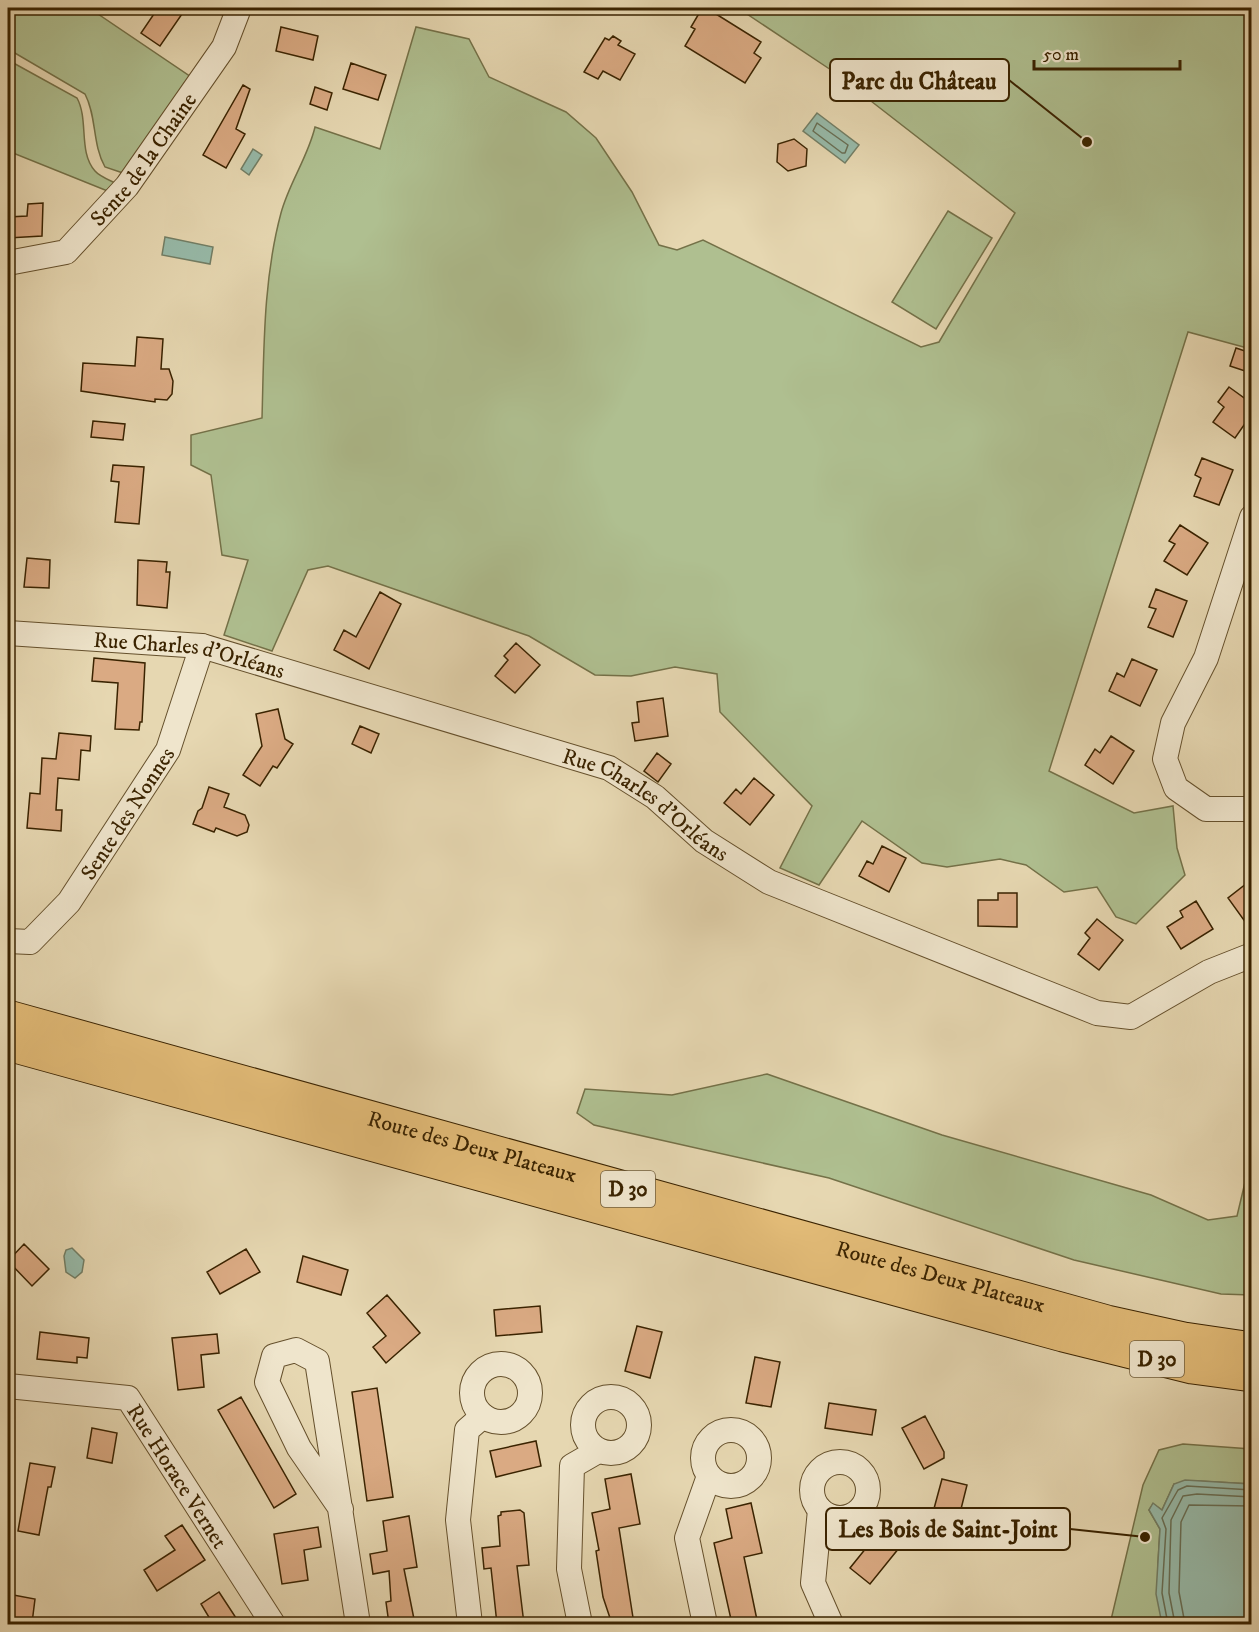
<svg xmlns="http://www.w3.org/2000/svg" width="1259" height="1632" viewBox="0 0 1259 1632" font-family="'IM FELL DW Pica',serif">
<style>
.green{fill:#afbf90;stroke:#747148;stroke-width:1.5}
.water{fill:#97baa9;stroke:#727e65;stroke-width:1.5}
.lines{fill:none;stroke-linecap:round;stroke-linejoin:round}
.shore{stroke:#686e54;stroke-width:1.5}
.building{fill:#daaa83;stroke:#3a2300;stroke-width:1.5}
.minor-casing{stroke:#65502c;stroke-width:26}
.primary-casing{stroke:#3a2300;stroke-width:35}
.minor{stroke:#efe5cc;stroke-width:24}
.primary{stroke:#e3bc78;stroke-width:33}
.labels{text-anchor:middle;stroke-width:5;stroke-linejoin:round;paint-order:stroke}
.shield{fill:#efe5cc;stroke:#705d3d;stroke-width:1.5}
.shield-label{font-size:21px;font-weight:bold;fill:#3a2300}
.street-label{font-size:22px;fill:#3a2300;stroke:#efe5cc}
.leader{fill:none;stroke:#3a2300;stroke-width:2}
.callout-dot{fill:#3a2300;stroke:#efe5cc;stroke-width:2}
.callout{fill:#efe5cc;stroke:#3a2300;stroke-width:2}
.callout-label{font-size:24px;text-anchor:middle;font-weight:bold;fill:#3a2300}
</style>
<rect width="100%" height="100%" fill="#e6d7b1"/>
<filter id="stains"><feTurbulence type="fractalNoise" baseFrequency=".00333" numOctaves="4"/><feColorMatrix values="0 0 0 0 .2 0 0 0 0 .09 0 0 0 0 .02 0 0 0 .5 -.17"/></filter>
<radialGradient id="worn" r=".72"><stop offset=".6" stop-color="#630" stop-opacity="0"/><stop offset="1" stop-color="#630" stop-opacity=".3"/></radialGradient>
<path class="green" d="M8,8H89L194,79L126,174L105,167C92,144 97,117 85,94L8,49Z
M738,8H1251V349L1188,332L1049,771L1134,813L1173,806L1177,848L1185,875L1136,924L1116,917L1097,887L1064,892L1026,865L1000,859L947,867L922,863L862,821L819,885L780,868L812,806L720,712L717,674L675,667L631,676L595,675L529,636L328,566L308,570L272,651L224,635L248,560L222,555L211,475L191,465V435L262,418C264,350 263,280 281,213C289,183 308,157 315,127L380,149L416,27L469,39L489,77L566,112L596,138L632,192L659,245L677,250L703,240L921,347L939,342L1015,213L831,70Z
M8,60L77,98C89,120 78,152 95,171C100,177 112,181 119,185L115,194L8,151Z
M948,211L992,238L936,329L892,302Z
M767,1074L942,1135L1151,1195L1208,1220L1237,1216L1251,1157V1295L1221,1294L1074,1260L829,1178L594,1125L577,1113L585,1089L672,1095Z
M1183,1444L1251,1449V1484L1198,1481L1174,1484L1162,1510L1153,1504L1149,1510L1160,1529L1158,1563L1162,1624H1110L1143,1485L1159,1450Z"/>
<path class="water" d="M817,113L859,145L845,163L803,131Z
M253,149L262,155L249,175L241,169Z
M165,237L213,247L210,264L162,255Z
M72,1248L84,1260L82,1272L75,1278L66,1272L64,1256L66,1250Z
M1185,1480L1251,1484V1624H1162L1156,1594L1160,1529L1149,1510L1153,1503L1162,1510L1174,1484Z"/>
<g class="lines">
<path class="shore" d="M817,123L848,145L845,153H842L813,131Z
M1168,1624L1162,1593L1166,1529L1162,1518L1178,1490L1187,1486L1252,1490
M1175,1624L1169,1593L1171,1520L1183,1496L1197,1494L1252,1497
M1185,1624L1179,1592L1181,1522L1189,1505L1252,1506"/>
</g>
<path class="building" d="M158,8H171L182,14L160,46L141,33Z
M708,9L761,42L754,53L761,58L745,83L685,46L695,29L691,27L701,10L705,12Z
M281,27L318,36L313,60L276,51Z
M613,36L621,41L618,45L635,54L620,80L603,71L598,79L584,72L605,38L609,40Z
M351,63L386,75L378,100L343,89Z
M243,85L250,89L236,129L245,134L226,168L203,155Z
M315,87L332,93L327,110L310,104Z
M794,139L807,149L806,166L788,171L777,162L778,144Z
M43,203L42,236L8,238V217L27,216L28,204Z
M137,337L163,339L161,369H169L173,381L172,394L167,400L155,399V402L81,391L83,363L135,366Z
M1236,348L1251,353V373L1230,366Z
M1229,387L1251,403V415L1235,438L1213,422L1224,407L1218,402Z
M93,421L125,424L123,440L91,437Z
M1202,458L1233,470L1219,505L1194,496L1201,478L1195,475Z
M113,465L144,467L139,524L115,522L119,482L111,481Z
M1180,525L1208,543L1187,575L1164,561L1175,544L1169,541Z
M27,558L50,560L49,588L24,587Z
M138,560L167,562L166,572H170L167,608L137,605Z
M1156,589L1187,601L1173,637L1148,627L1156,609L1149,607Z
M380,592L401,604L369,669L334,650L344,630L356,637Z
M516,643L540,665L515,693L495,676L508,660L504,656Z
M94,658L145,663L142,722H140L139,730L115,729L118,683L92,681Z
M1132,659L1157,670L1140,706L1109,691L1117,673L1124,677Z
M663,698L668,736L635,741L632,723L639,722L637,702Z
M278,709L285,739L293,744L277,768L273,766L260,786L243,775L262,746L256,714Z
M360,726L379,734L371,753L352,744Z
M59,733L91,736L90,751L81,750L79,780L58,778L56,810H62L61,831L27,828L30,793L40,794L42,758L56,759Z
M1111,736L1134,751L1113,784L1085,765L1095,749L1100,753Z
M657,753L671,764L658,782L644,771Z
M754,778L774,795L750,825L724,803L736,789L741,794Z
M209,787L229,794L224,807L245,815L249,825L247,832L237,836L216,828L214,832L193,824L198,811L202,808Z
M882,846L906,858L889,892L859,876L867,861L873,864Z
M1251,880V930L1228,898Z
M998,893H1017V927L978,926V900H998Z
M1196,901L1213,929L1181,949L1167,927L1183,917L1180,911Z
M1097,919L1123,940L1099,970L1078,954L1090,938L1085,933Z
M24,1244L49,1269L32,1286L8,1261Z
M246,1249L260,1272L220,1294L207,1272Z
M303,1256L348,1270L341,1295L297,1282Z
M387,1295L420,1333L386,1363L373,1347L386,1336L367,1313Z
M540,1306L542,1332L496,1336L494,1310Z
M637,1326L662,1332L650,1378L625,1371Z
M40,1332L89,1338L87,1358L77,1357V1363L37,1359Z
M217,1334L219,1353L201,1355L204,1387L178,1390L172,1338Z
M755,1357L780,1362L771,1407L746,1403Z
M377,1388L393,1497L367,1501L352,1392Z
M241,1397L296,1494L274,1508L218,1410Z
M829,1403L876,1410L872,1435L825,1428Z
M925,1416L944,1452V1458L924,1469L902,1428Z
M92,1428L117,1433L112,1463L87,1458Z
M536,1441L541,1466L496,1477L490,1451Z
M30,1463L55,1467L51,1487H48L39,1535L18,1531Z
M631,1474L640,1524L619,1528L634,1624H612L603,1597L596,1551L599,1550L592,1513L610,1509L605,1479Z
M942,1479L967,1485L953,1541L910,1531L914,1512L932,1516Z
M751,1503L762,1553L744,1557L757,1620L732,1624L714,1543L732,1538L726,1509Z
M520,1510L524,1513L529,1565L517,1566L524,1624H497L491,1568L484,1569L482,1548L500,1546L498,1516L501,1515V1512Z
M409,1516L417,1567L404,1569L415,1624H389L386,1602L391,1601L389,1571L373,1574L370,1554L387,1551L383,1521Z
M182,1525L205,1560L157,1591L144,1570L175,1550L165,1536Z
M318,1527L321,1547L304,1550L308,1580L282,1584L274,1534Z
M879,1532L899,1548L870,1584L850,1568Z
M219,1592L240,1624H213L201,1604Z
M8,1594L35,1599L32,1623L8,1619Z"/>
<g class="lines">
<g class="minor-casing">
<g id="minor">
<path id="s1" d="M8,263L66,252L127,186L224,47L239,8"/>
<path d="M1252,517L1206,658L1173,723L1165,759L1176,788L1206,809H1252"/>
<path id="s2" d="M8,633L202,646L609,768L655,797L704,841L769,882L1097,1013L1131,1017L1209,972L1252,955"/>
<path id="s3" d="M8,941L30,942L69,902L168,750L202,646"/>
<circle cx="501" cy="1393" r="29"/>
<path id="s4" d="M8,1386L128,1398L273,1624"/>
<circle cx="611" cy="1425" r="28"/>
<circle cx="731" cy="1458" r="28"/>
<circle cx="840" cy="1490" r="28"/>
<path d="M341,1509L299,1448L267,1382L274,1356L296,1350L317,1361L358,1624"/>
<path d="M820,1510L813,1583L831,1624"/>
<path d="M470,1624L458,1520L467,1430L483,1416"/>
<path d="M580,1624L569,1569L572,1466L598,1451"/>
<path d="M705,1624L687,1538L709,1476"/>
</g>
</g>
<g class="primary-casing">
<g id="primary">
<path id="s5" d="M8,1017L1107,1322L1184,1339L1252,1349"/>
<path d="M8,1044L1063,1335L1192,1367L1252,1375"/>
</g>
</g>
<use href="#minor" class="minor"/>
<use href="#primary" class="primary"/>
</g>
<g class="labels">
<g class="shield">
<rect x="601" y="1171" width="54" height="36" rx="4.5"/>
<rect x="1130" y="1341" width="54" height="36" rx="4.5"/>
</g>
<g class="shield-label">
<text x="628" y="1196">D 30</text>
<text x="1157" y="1366">D 30</text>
</g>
<g class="street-label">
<text dy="8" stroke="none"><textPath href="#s1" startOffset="180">Sente de la Chaine</textPath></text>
<text dy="8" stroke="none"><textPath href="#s2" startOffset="183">Rue Charles d'Orléans</textPath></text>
<text dy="8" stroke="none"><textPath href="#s2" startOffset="669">Rue Charles d'Orléans</textPath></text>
<text dy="8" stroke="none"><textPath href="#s3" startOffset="184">Sente des Nonnes</textPath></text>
<text dy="8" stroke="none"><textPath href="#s5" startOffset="482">Route des Deux Plateaux</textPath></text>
<text dy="8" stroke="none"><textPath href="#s5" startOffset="968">Route des Deux Plateaux</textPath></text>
<text dy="8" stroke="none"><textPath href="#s4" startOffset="213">Rue Horace Vernet</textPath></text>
</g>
</g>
<path class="leader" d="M1087 142L1009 80M1145 1537L1070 1529"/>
<g class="callout-dot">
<circle cx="1087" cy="142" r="6"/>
<circle cx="1145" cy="1537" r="6"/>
</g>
<g class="callout">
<rect x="830" y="59" width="179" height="42" rx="6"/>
<rect x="826" y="1508" width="244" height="42" rx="6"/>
</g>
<g class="callout-label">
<text x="919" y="89">Parc du Château</text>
<text x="948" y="1537">Les Bois de Saint-Joint</text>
</g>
<rect width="1259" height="1632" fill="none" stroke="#e6d7b1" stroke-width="30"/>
<rect x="9" y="9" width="1241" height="1614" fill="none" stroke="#3a2300" stroke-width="3"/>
<rect x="15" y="15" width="1229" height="1602" fill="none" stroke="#3a2300" stroke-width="1.5"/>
<path d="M1034 60v9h146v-9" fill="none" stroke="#3a2300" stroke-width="3"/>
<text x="1043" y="60" font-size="18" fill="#3a2300" stroke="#efe5cc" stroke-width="4.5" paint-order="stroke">50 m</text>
<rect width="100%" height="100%" filter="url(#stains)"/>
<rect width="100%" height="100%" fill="url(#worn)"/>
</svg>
